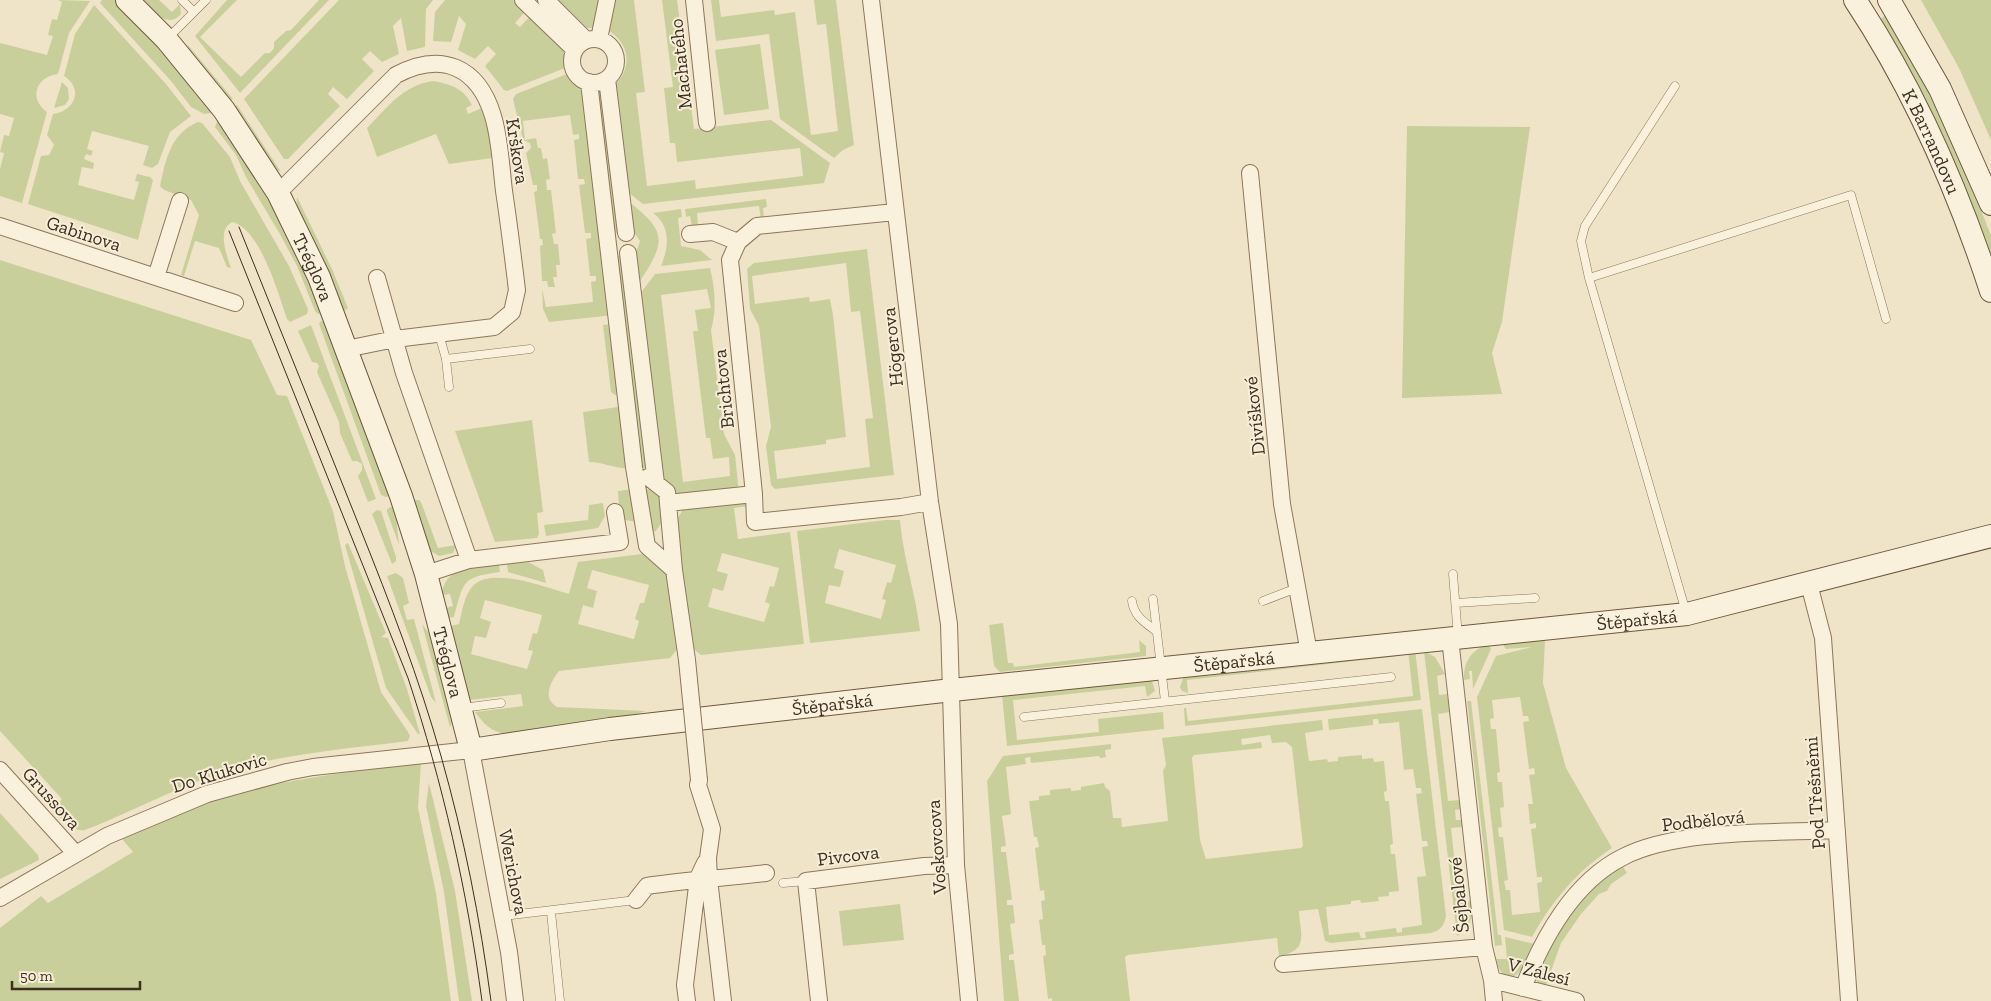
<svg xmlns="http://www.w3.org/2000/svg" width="1991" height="1001" viewBox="0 0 1991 1001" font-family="'Zilla Slab',serif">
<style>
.green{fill:#c9cf9b;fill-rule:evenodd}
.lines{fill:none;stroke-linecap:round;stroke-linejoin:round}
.lane-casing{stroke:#8d765c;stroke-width:9}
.street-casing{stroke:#8d765c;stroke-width:18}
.secondary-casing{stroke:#6f573f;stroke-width:24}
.lane{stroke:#faf1dc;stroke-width:8}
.street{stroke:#faf1dc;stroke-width:16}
.secondary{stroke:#faf1dc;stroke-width:22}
.tram{stroke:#3d2e20;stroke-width:1}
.street-bridge-casing{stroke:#8d765c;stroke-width:18;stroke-linecap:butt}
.street-bridge{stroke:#faf1dc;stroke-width:16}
.labels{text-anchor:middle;stroke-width:4;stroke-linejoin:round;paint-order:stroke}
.street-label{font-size:19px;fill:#3d2e20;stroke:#f7eed8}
</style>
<rect width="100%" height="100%" fill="#f0e4c8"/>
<path class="green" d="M58,0L90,1L69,33L58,74C36,77 28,98 47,112L22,203L0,196V169L4,153L0,152L4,135L9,136L14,118L0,114V43L47,55L53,36L48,35L52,19L57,20L62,2Z
M102,0H115L145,30L213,113L204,114L191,107L171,81L100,3Z
M141,0H159L172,12L180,4L181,14C168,30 151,10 141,0Z
M227,0H237L200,37L241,77L265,53H270L274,48V42L286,31L291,30L319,0H329L240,93L195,36Z
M339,0H433L426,9L425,47L407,51L401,18L393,26L399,54L382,62L370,51L362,59L374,71L347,99L333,87L328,94L340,106L288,159H284L244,99Z
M445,0H517L527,10L515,23L520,27L532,14L565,48V68L507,91L504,90L485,66L496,54L488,46L475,59L458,50L466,24L459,16L451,42L433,41L435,12Z
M553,0H604L598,27L583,29Z
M610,0H634L645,92L636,93L647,186L695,180L696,189L803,176L800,148L677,162L675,143H670L664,88L673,87L662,0H677L694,129L771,120L830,163L824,183L643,204L624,189L612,87C633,70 631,44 608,30Z
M711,0H719L721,17L774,10L775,15L795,12L811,135L838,131L826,24L817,25L814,0H836L854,145L843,150L834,158L780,119L769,34L716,41Z
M1921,0H1991V140L1959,68Z
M94,5L166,84L191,116L170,132L158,164L152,168L143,165L149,146L92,131L87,149L93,151L91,156L86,154L84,159L94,163L93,169L82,167L78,185L134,200L139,182L135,181L137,174L150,177L153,180L138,240L28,204L41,156L49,155L54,145L47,135L53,114C75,111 84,89 64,76L75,34Z
M1885,15L1923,80L1950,135L1991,235V257L1880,20Z
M187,44L233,99L228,102L190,51Z
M760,44L769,109L724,115L715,50Z
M567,74L574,83L586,90L614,315L549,322L543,309L542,288L546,307L593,302L591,282L596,281V276H590L586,239L591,238V233H585L579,185L585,184L584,179H578L574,140L579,139V134L573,135L570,115L523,121L525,140L536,138L538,148H541L543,159L547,158L550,179L546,180L547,190H551L556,233L552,234L554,244H558L560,265H556L557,277H553L555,287H548L547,281H542L540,246L543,245L542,239H540L534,192L537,191V185H533L526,153L531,148L530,143L523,140L513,99L516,94Z
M433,81C450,84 464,88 472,105L466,108L468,114L482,108L488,126L492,158L449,164L436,134L377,157L367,128C387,108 403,85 433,81Z
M62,82L68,88L69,99L65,105L54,108Z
M605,90L619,231L614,235L593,91Z
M237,105L281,172L277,170L232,109Z
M218,119C260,182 294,243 323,313L318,314L315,311L297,266L281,236L246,177L236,155L215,127Z
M198,122L202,123L230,157L240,181L289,266L308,309L307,314L290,322L287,319C278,293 261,231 233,222C216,228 227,256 231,268L227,267L219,248L195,241L184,276L181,275L199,215L191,200L164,190L160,186C166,159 170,134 198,122Z
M1407,126L1530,127L1502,322L1492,353L1502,394L1402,398Z
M297,197L332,269L348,308L342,313L296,209Z
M624,198C669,232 667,241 636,287V253L640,241L632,230Z
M766,199L767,207L763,208L764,218L761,219L759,206L697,213L698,226L692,227L690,216L686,217L685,209Z
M681,209L682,217L678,218L681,246L700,250L712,260L661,266C669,247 671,226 653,213Z
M867,249L894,475L775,489L771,485L766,446L771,427L759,326L750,309L747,269L754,263ZM846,263L851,312L860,311L873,418L865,419L870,467L777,479L774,451L826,444V440L846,437L833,315L830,299L810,302L809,297L755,304L752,276Z
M616,254L621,257L652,474L638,463Z
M0,260L251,340L277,395L287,396L333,511L345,566L381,692L408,732L410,736L408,741C338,750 267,755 201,780C162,795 124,815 85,830C71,832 62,818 52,809L62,799L0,731Z
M710,268C715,288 717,310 711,330L724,434L735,455L739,493L684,499L659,479L637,298L655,274ZM707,289L711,308L695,310L698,331H693L706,438H710L713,459L729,457L730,476L683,482L661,295Z
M321,321H325L391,495L386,497L381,495L319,324Z
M614,324L623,394L615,395L611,392L603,325Z
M311,325L376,499L368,502L358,476L362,470V464L357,461H352L340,433L339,422L317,372L319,366L317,363L312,362L298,331Z
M625,406L632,468C616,470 605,462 589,462L583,412Z
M532,420L543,512L537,513L539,534L537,538L495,542L455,431Z
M650,485L661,494L663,521L655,532L646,525L643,497Z
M633,489L637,522L625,520L622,506H619L618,491Z
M747,499L748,506L734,508L738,539L790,532L804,644L701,655L690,646L676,521L685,506ZM722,553L779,568L774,587L770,586L765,602L770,604L764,622L708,607L713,588L723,591L728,574L717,571Z
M413,500H419L421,502L438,548L456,545L453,553L439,556L429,550Z
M603,503L605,516L598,528L546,536L544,525L588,520L589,505Z
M395,505V506L399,545L387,512V509Z
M377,510L381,511L396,557V561L392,564L372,514Z
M885,520H900C903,558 916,594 920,631L810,643L797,531ZM839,549L896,565L891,583L887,582L882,599L886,600L881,619L825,603L829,585L840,587L844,571L834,568Z
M348,543L386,633L381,637L388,638L407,689L420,734H418L386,688L345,545Z
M642,554L671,577L679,647L670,658L559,671C550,683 542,698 557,707L646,711L607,723L506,734C490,731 484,724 475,712L523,706L521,694L470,700L451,626L459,624C462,612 464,596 472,587C489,565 547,588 569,594L578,562ZM592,570L649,585L644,603H640L635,619L639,621L634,639L578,624L583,605L593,608L597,591L587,588ZM485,600L542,615L537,634L533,633L528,650L533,651L527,669L471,654L475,636L486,638L491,622L480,618Z
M528,562L543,570L546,583L508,572L507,564Z
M499,565L500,572C462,577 464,581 454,617L449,618L446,608L453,606L450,594L444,595L442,593C446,565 476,568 499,565Z
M396,573L403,578L409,603L403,606L407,620L414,619L436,703L431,697L387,576Z
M1003,623L1008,663H1013L1014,667L1140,652L1139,640L1146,646V656L1000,672L994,666L989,625Z
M422,624L437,644L454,718L450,727Z
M1545,639L1543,683L1566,768L1612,848C1576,872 1553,900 1532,937L1504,930L1477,697L1496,656L1532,647L1506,649L1501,642ZM1520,697L1523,716H1528L1529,721L1523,722L1529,769L1534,768L1535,774L1529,775L1533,804H1528L1530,824L1536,823V828L1531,829L1537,877H1542V882L1537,883L1540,912L1512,915L1510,890H1506L1504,881L1508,880L1503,837H1499L1498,828L1502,827L1500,808L1504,807L1502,782H1498L1497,773L1500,772L1496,729H1491L1490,719L1494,718L1492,700Z
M1488,644L1491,649L1473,689L1472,671H1469L1470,679L1464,680C1463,662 1471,650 1488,644Z
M1415,649L1421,700L1185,726L1184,708H1186L1188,721L1413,696L1408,650Z
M1398,651L1399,656L1187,680L1188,693L1182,691L1180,687L1184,676Z
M1424,651L1435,657L1445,674L1437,676L1439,695L1447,694L1450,712L1438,714L1448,801L1460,800L1461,809L1455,810L1456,820H1462L1463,827L1451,828L1459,902L1472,901C1474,915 1470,930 1457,936Z
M1148,679L1152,681L1155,691L1147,697L1145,686L1013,700L1017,740L1099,732L1098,719L1163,712L1164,729L1007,746L1002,695Z
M1467,701H1471L1498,935H1501L1502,945L1495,946Z
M1422,709L1446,916C1444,926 1441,930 1431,933L1331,943L1325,941L1318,909L1299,911C1300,933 1310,951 1279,956L1277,938L1128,955L1125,957L1130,1001H1052V998L1048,999L1043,956L1046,955L1045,945H1042L1039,920L1043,919L1041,901L1045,900L1044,890L1040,891L1035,848L1039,847L1037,837H1034L1029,801L1039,800V796L1050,795V790L1071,788V791L1081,790V787L1104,783L1105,787L1110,791L1113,818H1121L1122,827L1168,821L1163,771L1166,765L1162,738L1322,720L1323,730L1305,733L1309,761L1327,759L1328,762L1338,761V757L1362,755V759L1373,758L1374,762L1384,761L1387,791L1384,792L1385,801H1389L1393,844L1390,845L1391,854H1395L1399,891L1389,892V896L1378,897L1379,901L1361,903L1360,900L1351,901V904L1326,907L1329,935L1359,932L1361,938H1366L1365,932L1396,928L1397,933L1402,932V928L1422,925L1417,877L1426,876L1422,847L1428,846L1427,841H1422L1416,794L1422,793L1421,788H1416L1413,769L1404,770L1399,722L1379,724L1378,719H1373V725L1329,730L1328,719ZM1270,735L1272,743L1286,742L1292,747L1303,846L1301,848L1206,859L1200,840L1192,758L1194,755L1262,748L1261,742L1242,745L1241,739Z
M1111,744V749L1105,750L1106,757L1100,758L1099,756L1031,763L1030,757L1025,758L1026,764L1006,767L1011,814L1002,816L1006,846L1001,847V852H1006L1012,900H1007V905H1013L1015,923L1010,924L1014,954L1009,955V960H1014L1019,1001H1004L987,781L1003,756Z
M421,763L418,808L436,893L451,1001H0V928L41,896L48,903L133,852L122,839C154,825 187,809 221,798C285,778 354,772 421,763Z
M430,774L429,783L455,891L472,1001H459L444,892L426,806Z
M0,813L38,855L39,860L0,879Z
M1622,865L1627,873L1611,884L1607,891L1599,894L1581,914L1561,943L1545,988L1538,984L1535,977C1556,929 1578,895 1622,865Z
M900,904L904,940L843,946L839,911Z
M1505,937L1535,944C1529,955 1523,976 1509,978C1502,975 1497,967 1496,959H1507Z"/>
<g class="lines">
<g class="lane-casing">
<path id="lane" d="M182,0L194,12
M168,38L206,0
M1675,86L1585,226L1581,241L1589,278L1686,612
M1589,278L1851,195L1886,319
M439,334L446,359L449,387
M446,359L530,349
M1453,574L1458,637
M1153,599L1165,701
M1132,601C1134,616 1144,622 1156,631
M1263,601L1297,588
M1456,603L1535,598
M462,708L501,703
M1024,717L1391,677
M783,883L806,881
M551,912L560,1001
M503,916L636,900"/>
</g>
<g class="street-casing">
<path id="street" d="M523,0L575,50
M546,0L586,40
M694,0L707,123
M871,0L930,502L949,624L956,865L969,1001
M572 61a22 22 0 1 1 44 0a22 22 0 1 1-44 0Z
M599,39L607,0
M607,79L626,233
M589,82L634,467L647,546L674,570
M1250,173L1282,504L1309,653
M278,193L396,75C441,51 478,66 493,116C500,139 501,166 504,191C509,224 513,257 517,290L512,312L494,327L395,339L346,349
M895,212L757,226L738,242L730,260L754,494L755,522L901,507L930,502
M0,226L235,303
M690,234L713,232L738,242
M628,253L656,483
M156,277L180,201
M377,278L404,373L469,560
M648,477L667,492L674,570L687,660
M668,503L754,494
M426,574L469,560L620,542L615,512
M1809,584L1823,638L1849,1001
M1450,638L1484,947L1492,980L1494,1001
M0,770L75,853
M699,780L698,785L712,829L708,858L709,879L723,1001
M0,898L107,836L207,794L287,772L313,767L471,750L509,952L515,1001
M636,900L647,886C687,880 726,878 766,873
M1283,964L1484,947
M1492,980L1576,1001
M1523,988C1543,938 1573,882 1623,857C1677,829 1775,833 1837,830
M687,1001L685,985L698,878L705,863
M819,1001L806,881L924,866L956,865"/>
</g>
<g class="secondary-casing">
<g id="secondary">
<path id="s1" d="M127,0L166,39L224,110L278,193L319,277L401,496L426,574L471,750L610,729L952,690L1687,614L1991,536"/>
<path id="s2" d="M1855,0C1914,89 1958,190 1991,291"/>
<path d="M1889,0L1940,89L1991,204"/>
</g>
</g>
<use href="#lane" class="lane"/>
<use href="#street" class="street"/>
<use href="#secondary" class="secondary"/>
<path class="tram" d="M239,227C279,327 320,427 360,528C390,603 419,678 441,756C464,837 480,918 491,1001
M229,231L408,678C443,784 467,890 482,1001"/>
<g class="street-bridge-casing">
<path id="street-bridge" d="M687,660L699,780"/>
</g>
<use href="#street-bridge" class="street-bridge"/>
</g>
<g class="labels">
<g class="street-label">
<text transform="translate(680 64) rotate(-96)" y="7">Machatého</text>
<text dy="7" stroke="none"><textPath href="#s2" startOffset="161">K Barrandovu</textPath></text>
<text transform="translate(518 151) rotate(81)" y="7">Krškova</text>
<text transform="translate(84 233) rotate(18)" y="7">Gabinova</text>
<text dy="7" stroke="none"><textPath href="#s1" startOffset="328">Tréglova</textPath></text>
<text transform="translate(892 347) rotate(-96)" y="7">Högerova</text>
<text transform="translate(723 389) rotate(-96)" y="7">Brichtova</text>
<text transform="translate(1254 416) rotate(-96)" y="7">Divíškové</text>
<text dy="7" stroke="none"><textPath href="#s1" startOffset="2010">Štěpařská</textPath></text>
<text dy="7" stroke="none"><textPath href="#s1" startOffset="1605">Štěpařská</textPath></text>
<text dy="7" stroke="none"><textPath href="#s1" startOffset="746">Tréglova</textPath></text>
<text dy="7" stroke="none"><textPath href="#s1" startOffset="1201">Štěpařská</textPath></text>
<text transform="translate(219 772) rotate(-17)" y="7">Do Klukovic</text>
<text transform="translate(1814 793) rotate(-94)" y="7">Pod Třešněmi</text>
<text transform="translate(52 798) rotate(48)" y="7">Grussova</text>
<text transform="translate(1703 820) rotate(-6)" y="7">Podbělová</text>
<text transform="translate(936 847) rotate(-94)" y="7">Voskovcova</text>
<text transform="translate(848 855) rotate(-7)" y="7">Pivcova</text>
<text transform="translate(514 872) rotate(79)" y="7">Werichova</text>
<text transform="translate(1458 895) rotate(-96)" y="7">Šejbalové</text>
<text transform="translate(1539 971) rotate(14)" y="7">V Zálesí</text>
</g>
</g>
<path d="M12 981v8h128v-8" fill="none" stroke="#3d2e20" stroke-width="2.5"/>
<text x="20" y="981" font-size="15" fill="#3d2e20" stroke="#f7eed8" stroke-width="4" paint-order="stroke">50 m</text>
</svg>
